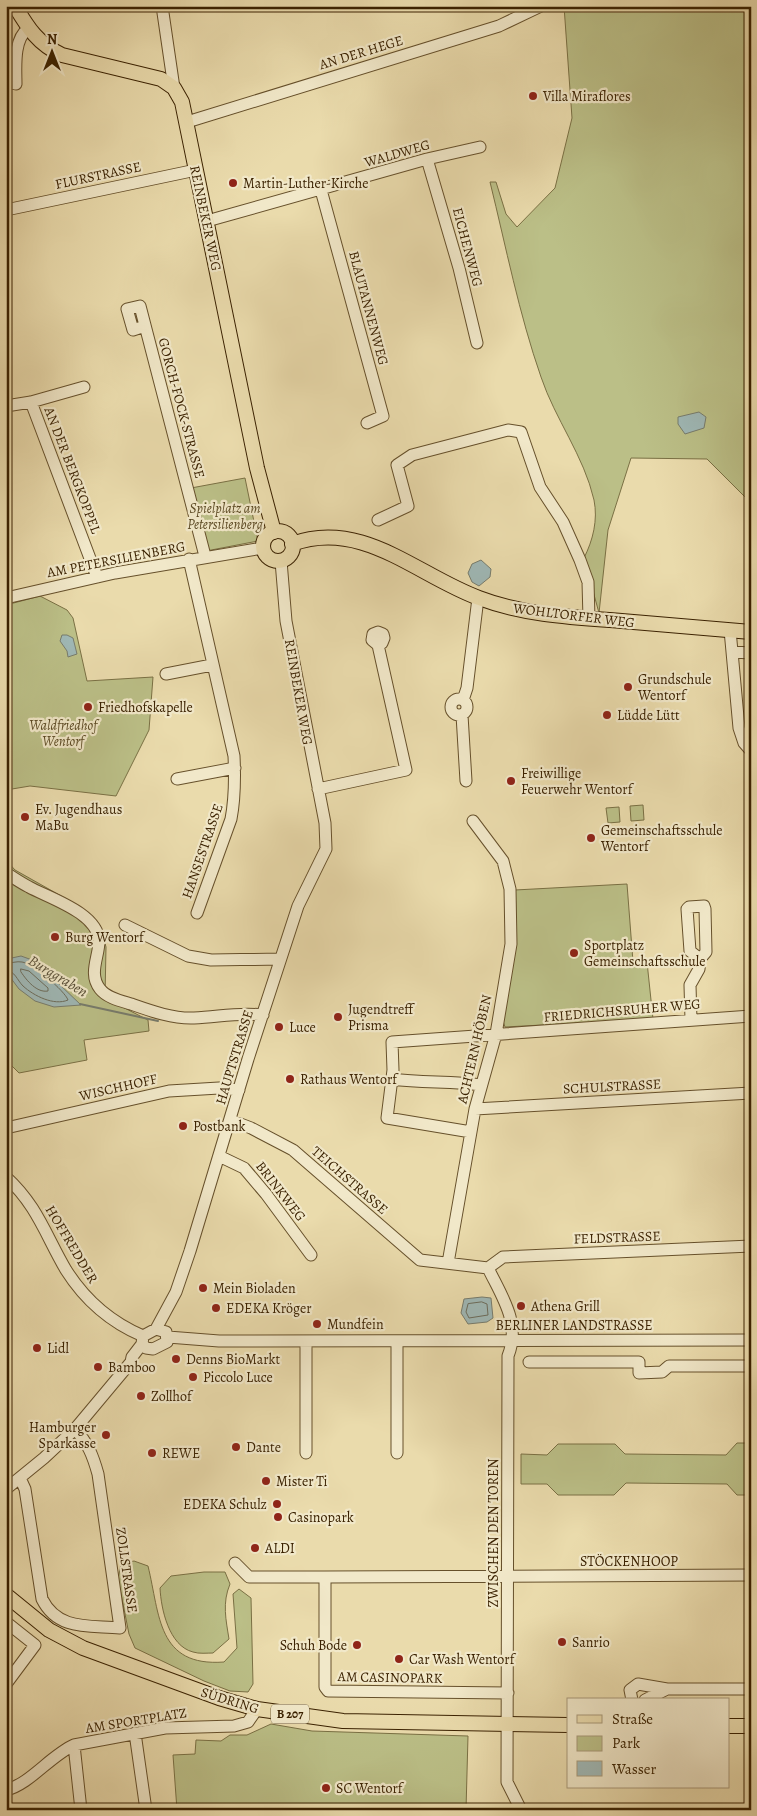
<svg xmlns="http://www.w3.org/2000/svg" width="757" height="1816" viewBox="0 0 757 1816" font-family="Alegreya,serif">
<style>
.green{fill:#bbbf87;stroke:#7a7044}
.water{fill:#9fb8b6;stroke:#777c6d}
.lines{fill:none;stroke-linecap:round;stroke-linejoin:round}
.shore{stroke:#6c6c5b;stroke-width:1}
.stream{stroke:#777c6d;stroke-width:2}
.minor-casing{stroke:#66502b;stroke-width:13}
.major-casing{stroke:#3a2100;stroke-width:16}
.minor{stroke:#f1e8c9;stroke-width:11}
.major{stroke:#eadbac;stroke-width:14}
.poi-dot{fill:#8f2418;stroke:#f1e8c9;stroke-width:2}
.labels{text-anchor:middle;stroke-width:4.5;stroke-linejoin:round;paint-order:stroke}
.shield{fill:#f1e8c9;stroke:#715d3c;stroke-width:1}
.shield-label{font-size:12px;font-weight:bold;fill:#3a2100}
.street-label{font-size:14px;fill:#3a2100;stroke:#f1e8c9}
.poi-label{font-size:14px;fill:#3a2100;stroke:#f1e8c9;text-anchor:start}
.park-label{font-size:14px;font-style:italic;fill:#5a4822;stroke:#f1e8c9}
.water-label{font-size:15px;font-style:italic;fill:#584e37;stroke:#f1e8c9}
</style>
<rect width="100%" height="100%" fill="#eadbac"/>
<filter id="stains"><feTurbulence type="fractalNoise" baseFrequency=".004" numOctaves="4"/><feColorMatrix values="0 0 0 0 .2 0 0 0 0 .09 0 0 0 0 .02 0 0 0 .5 -.17"/></filter>
<radialGradient id="worn" r=".72"><stop offset=".6" stop-color="#630" stop-opacity="0"/><stop offset="1" stop-color="#630" stop-opacity=".3"/></radialGradient>
<path class="green" d="M564,6H751V503L707,459L631,458L608,530L599,613L584,558C593,540 598,520 594,500C584,456 555,419 541,377C519,314 506,247 490,182H496L506,214L517,227L555,188L572,118Z
M245,478L258,541L206,551L191,488Z
M40,596L67,610L73,618L87,681L153,677L149,730L116,796L30,786L6,790V605Z
M643,805L644,820L631,821L630,806Z
M619,807L620,822L608,823L606,808Z
M6,860L15,870L70,901L100,925L106,947L105,998L148,1020L149,1031L84,1040L87,1060L19,1073L6,1060Z
M627,884L633,962H647L653,1019L505,1027L503,1021L515,890Z
M737,1443H751V1495H737L727,1484L626,1483L614,1495H558L547,1484H521V1454L547,1455L558,1444H615L625,1454L726,1455Z
M134,1561L148,1566C160,1615 157,1667 224,1662L237,1648L233,1594L239,1589L251,1598L253,1684L248,1692L230,1691L204,1681L135,1648L129,1634L118,1579L121,1564Z
M204,1572H225L230,1584C222,1603 226,1620 229,1639L213,1653C207,1653 199,1654 193,1652C169,1646 161,1609 160,1588L171,1576Z
M271,1724L312,1731L468,1736L466,1810H177L173,1755L195,1754L196,1740L221,1741L230,1735H247Z"/>
<path class="water" d="M699,412L706,417L704,428L685,434L678,424V417Z
M481,560L491,569L490,577L479,586L472,582L468,573L472,564Z
M62,635H67L73,638L77,654L68,657L67,651L60,641Z
M21,956L35,961L81,1005L54,1007L35,1001L19,989L7,973V959Z
M482,1297L491,1298L493,1318L487,1322L468,1324L461,1313L464,1299Z"/>
<g class="lines">
<path class="shore" d="M6,964C11,963 17,961 22,962C32,963 65,991 68,1000C54,1006 34,996 23,986C17,980 15,971 6,970
M21,969L29,971L48,988V991C37,993 27,981 21,972Z
M482,1302L487,1304L488,1315L469,1318L466,1312L468,1304Z"/>
<path class="stream" d="M80,1004L158,1021"/>
<g class="minor-casing">
<path id="minor" d="M162,6L174,88
M6,82L16,84C16,69 13,39 28,29
M187,122L499,26L541,6
M427,159L459,268L477,343
M321,190L383,416L367,423
M6,210L196,170
M207,221L427,159L480,147
M145,326L133,330L127,309L140,306L205,556
M31,402L97,577
M6,406L31,402L84,387
M378,520L408,506L397,465L412,455L508,430L521,432L540,487L563,522L580,560L588,582L589,619
M189,559L234,756C235,777 235,798 231,819L197,913
M6,598L115,573L263,548
M730,630L739,728L744,743L751,751
M732,652L751,653
M166,674L212,665
M451 707a8 8 0 1 1 16 0a8 8 0 1 1-16 0Z
M463,700L467,688L478,598
M462,715L466,781
M177,779L235,768
M318,789L406,770L378,645L372,640L373,634L378,632L383,634L384,638L382,643L378,645
M6,873C14,878 21,883 29,887C49,898 98,913 99,941C99,957 88,974 100,989C107,998 121,1001 131,1004C151,1011 173,1019 194,1018C219,1017 237,1012 263,1015
M125,925L188,956L211,960L280,959
M691,1020L690,985L699,969L700,959L706,952L705,909L704,906L689,907L687,909L690,951L700,959
M392,1079C422,1083 451,1081 481,1085
M475,1109L751,1093
M230,1120L251,1128L293,1150L420,1260L488,1268C502,1297 521,1323 508,1356L507,1782L521,1810
M6,1128L169,1091L219,1088L239,1090
M471,1132L387,1118L393,1070L392,1042L751,1016
M219,1156L244,1168L266,1194L311,1255
M6,1177C37,1205 46,1236 66,1270C85,1300 110,1322 143,1336
M448,1263L475,1109L496,1034L511,944L510,889L503,861L473,821
M488,1268L503,1257L751,1246
M156,1329L176,1292L190,1251L248,1059L298,906L326,849L325,823L286,621L281,561
M156,1329L166,1332L167,1342L153,1349L146,1348L142,1344L143,1336Z
M168,1337L219,1341L751,1340
M306,1341V1453
M397,1341V1453
M529,1362H639V1373L662,1372L669,1366H751
M20,1478L25,1489L42,1599C58,1631 89,1625 120,1628L98,1474C93,1456 88,1443 75,1429
M6,1489L44,1458L75,1429L131,1362L132,1357L142,1344
M235,1563L249,1577H325
M6,1622L35,1645L6,1684
M508,1693L328,1691L325,1687V1577L751,1575
M632,1700L630,1690L638,1684L667,1689H751
M645,1700L667,1689
M135,1733L146,1810
M74,1745L81,1810
M6,1790C30,1784 50,1756 74,1745L165,1728L234,1726L248,1722L257,1709"/>
</g>
<g class="major-casing">
<path id="major" d="M15,6C28,28 38,44 62,55L161,79L174,88L182,102L257,468L274,532
M263 546a15 15 0 1 1 30 0a15 15 0 1 1-30 0Z
M292,544C362,518 418,576 479,598C521,614 566,617 610,620C657,624 704,628 751,632
M6,1595L49,1630L83,1648L219,1698L257,1709L343,1721L568,1725
M728,1726H751"/>
</g>
<use href="#minor" class="minor"/>
<use href="#major" class="major"/>
</g>
<g class="poi-dot">
<circle cx="533" cy="96" r="5"/>
<circle cx="233" cy="183" r="5"/>
<circle cx="628" cy="687" r="5"/>
<circle cx="88" cy="707" r="5"/>
<circle cx="607" cy="715" r="5"/>
<circle cx="511" cy="781" r="5"/>
<circle cx="25" cy="817" r="5"/>
<circle cx="591" cy="838" r="5"/>
<circle cx="55" cy="937" r="5"/>
<circle cx="574" cy="953" r="5"/>
<circle cx="338" cy="1017" r="5"/>
<circle cx="279" cy="1027" r="5"/>
<circle cx="290" cy="1079" r="5"/>
<circle cx="183" cy="1126" r="5"/>
<circle cx="203" cy="1288" r="5"/>
<circle cx="521" cy="1306" r="5"/>
<circle cx="216" cy="1308" r="5"/>
<circle cx="317" cy="1324" r="5"/>
<circle cx="37" cy="1348" r="5"/>
<circle cx="176" cy="1359" r="5"/>
<circle cx="98" cy="1367" r="5"/>
<circle cx="193" cy="1377" r="5"/>
<circle cx="141" cy="1396" r="5"/>
<circle cx="106" cy="1435" r="5"/>
<circle cx="236" cy="1447" r="5"/>
<circle cx="152" cy="1453" r="5"/>
<circle cx="266" cy="1481" r="5"/>
<circle cx="277" cy="1504" r="5"/>
<circle cx="278" cy="1517" r="5"/>
<circle cx="255" cy="1548" r="5"/>
<circle cx="562" cy="1642" r="5"/>
<circle cx="357" cy="1645" r="5"/>
<circle cx="399" cy="1659" r="5"/>
<circle cx="326" cy="1788" r="5"/>
</g>
<g class="labels">
<rect class="shield" x="271" y="1704.5" width="38" height="19" rx="4"/>
<g class="shield-label">
<text x="290" y="1718">B 207</text>
</g>
<g class="street-label">
<text transform="translate(361 52) rotate(-17)" y="5">AN DER HEGE</text>
<text transform="translate(397 153) rotate(-16)" y="5">WALDWEG</text>
<text transform="translate(98 175) rotate(-12)" y="5">FLURSTRASSE</text>
<text transform="translate(206 218) rotate(78)" y="5">REINBEKER WEG</text>
<text transform="translate(468 247) rotate(75)" y="5">EICHENWEG</text>
<text transform="translate(369 308) rotate(75)" y="5">BLAUTANNENWEG</text>
<text transform="translate(182 408) rotate(75)" y="5">GORCH-FOCK-STRASSE</text>
<text transform="translate(73 470) rotate(69)" y="5">AN DER BERGKOPPEL</text>
<text transform="translate(116 559) rotate(-11)" y="5">AM PETERSILIENBERG</text>
<text transform="translate(574 615) rotate(7)" y="5">WOHLTORFER WEG</text>
<text transform="translate(299 692) rotate(80)" y="5">REINBEKER WEG</text>
<text transform="translate(202 851) rotate(-71)" y="5">HANSESTRASSE</text>
<text transform="translate(622 1010) rotate(-5)" y="5">FRIEDRICHSRUHER WEG</text>
<text transform="translate(474 1049) rotate(-77)" y="5">ACHTERN HÖBEN</text>
<text transform="translate(234 1057) rotate(-73)" y="5">HAUPTSTRASSE</text>
<text transform="translate(612 1086) rotate(-3)" y="5">SCHULSTRASSE</text>
<text transform="translate(118 1087) rotate(-13)" y="5">WISCHHOFF</text>
<text transform="translate(350 1180) rotate(41)" y="5">TEICHSTRASSE</text>
<text transform="translate(281 1191) rotate(52)" y="5">BRINKWEG</text>
<text transform="translate(617 1237) rotate(-2)" y="5">FELDSTRASSE</text>
<text transform="translate(72 1244) rotate(59)" y="5">HOFFREDDER</text>
<text x="574" y="1330">BERLINER LANDSTRASSE</text>
<text transform="translate(493 1533) rotate(-90)" y="5">ZWISCHEN DEN TOREN</text>
<text x="629" y="1566">STÖCKENHOOP</text>
<text transform="translate(127 1570) rotate(82)" y="5">ZOLLSTRASSE</text>
<text transform="translate(390 1677) rotate(1)" y="5">AM CASINOPARK</text>
<text transform="translate(230 1700) rotate(17)" y="5">SÜDRING</text>
<text transform="translate(136 1720) rotate(-9)" y="5">AM SPORTPLATZ</text>
</g>
<g class="poi-label">
<text x="543" y="101">Villa Miraflores</text>
<text x="243" y="188">Martin-Luther-Kirche</text>
<text x="638" y="684">Grundschule<tspan x="638" dy="16">Wentorf</tspan></text>
<text x="98" y="712">Friedhofskapelle</text>
<text x="617" y="720">Lüdde Lütt</text>
<text x="521" y="778">Freiwillige<tspan x="521" dy="16">Feuerwehr Wentorf</tspan></text>
<text x="35" y="814">Ev. Jugendhaus<tspan x="35" dy="16">MaBu</tspan></text>
<text x="601" y="835">Gemeinschaftsschule<tspan x="601" dy="16">Wentorf</tspan></text>
<text x="65" y="942">Burg Wentorf</text>
<text x="584" y="950">Sportplatz<tspan x="584" dy="16">Gemeinschaftsschule</tspan></text>
<text x="348" y="1014">Jugendtreff<tspan x="348" dy="16">Prisma</tspan></text>
<text x="289" y="1032">Luce</text>
<text x="300" y="1084">Rathaus Wentorf</text>
<text x="193" y="1131">Postbank</text>
<text x="213" y="1293">Mein Bioladen</text>
<text x="531" y="1311">Athena Grill</text>
<text x="226" y="1313">EDEKA Kröger</text>
<text x="327" y="1329">Mundfein</text>
<text x="47" y="1353">Lidl</text>
<text x="186" y="1364">Denns BioMarkt</text>
<text x="108" y="1372">Bamboo</text>
<text x="203" y="1382">Piccolo Luce</text>
<text x="151" y="1401">Zollhof</text>
<text x="96" y="1432" text-anchor="end">Hamburger<tspan x="96" dy="16">Sparkasse</tspan></text>
<text x="246" y="1452">Dante</text>
<text x="162" y="1458">REWE</text>
<text x="276" y="1486">Mister Ti</text>
<text x="267" y="1509" text-anchor="end">EDEKA Schulz</text>
<text x="288" y="1522">Casinopark</text>
<text x="265" y="1553">ALDI</text>
<text x="572" y="1647">Sanrio</text>
<text x="347" y="1650" text-anchor="end">Schuh Bode</text>
<text x="409" y="1664">Car Wash Wentorf</text>
<text x="336" y="1793">SC Wentorf</text>
</g>
<g class="park-label">
<text x="225" y="513">Spielplatz am<tspan x="225" dy="16">Petersilienberg</tspan></text>
<text x="63" y="730">Waldfriedhof<tspan x="63" dy="16">Wentorf</tspan></text>
</g>
<g class="water-label">
<text transform="translate(58 976) rotate(31)" y="5">Burggraben</text>
</g>
</g>
<rect width="757" height="1816" fill="none" stroke="#eadbac" stroke-width="25"/>
<rect x="8" y="8" width="742" height="1801" fill="none" stroke="#3a2100" stroke-width="2.5"/>
<rect x="12" y="12" width="732" height="1791" fill="none" stroke="#3a2100"/>
<rect x="567" y="1698" width="162" height="90" fill="#f1e8c9" stroke="#a89879"/>
<rect x="577" y="1715" width="25" height="8" fill="#eadbac" stroke="#a89879"/>
<text x="612" y="1724" font-size="15" fill="#3a2100">Straße</text>
<rect x="577" y="1736" width="25" height="15" fill="#bbbf87" stroke="#a89879"/>
<text x="612" y="1748" font-size="15" fill="#3a2100">Park</text>
<rect x="577" y="1761" width="25" height="15" fill="#9fb8b6" stroke="#a89879"/>
<text x="612" y="1774" font-size="15" fill="#3a2100">Wasser</text>
<g transform="translate(52 52)" stroke="#f1e8c9" stroke-width="4" paint-order="stroke">
<path d="M0-4L9 19L0 12L-9 19Z" fill="#3a2100"/>
<text y="-8" font-size="14" font-weight="bold" text-anchor="middle" fill="#3a2100">N</text>
</g>
<rect width="100%" height="100%" filter="url(#stains)"/>
<rect width="100%" height="100%" fill="url(#worn)"/>
</svg>
